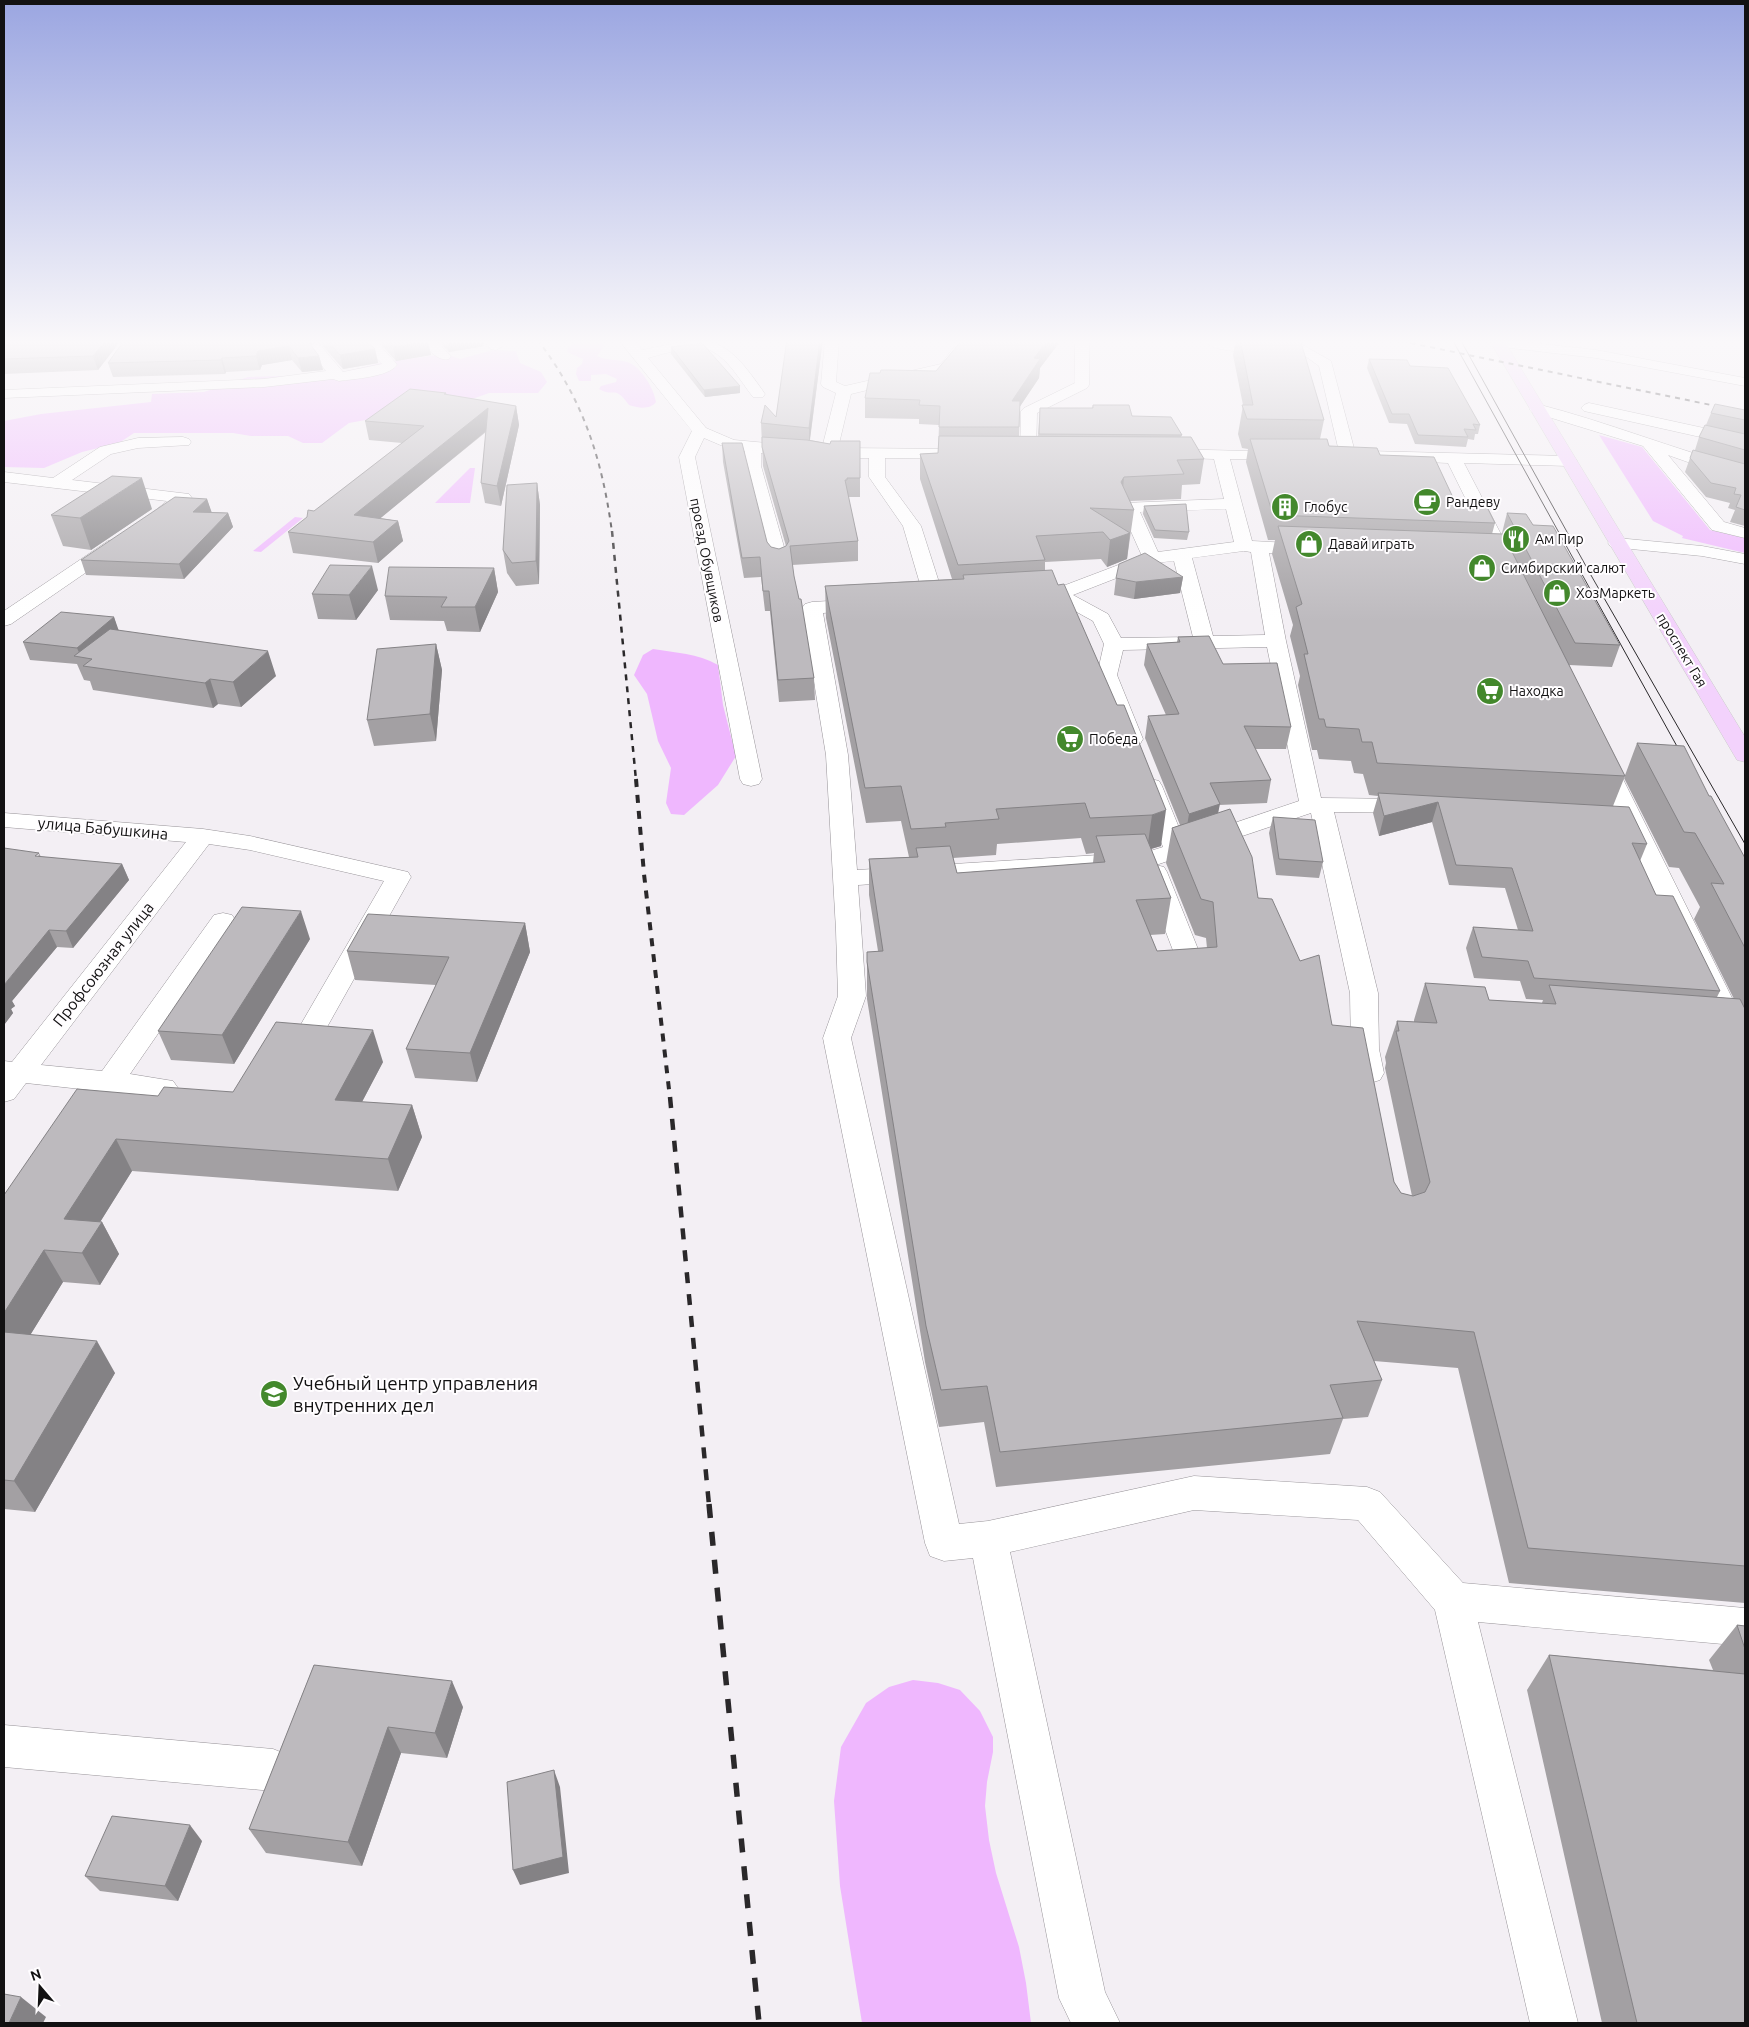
<svg xmlns="http://www.w3.org/2000/svg" width="1749" height="2027" viewBox="0 0 1749 2027" font-family="Ubuntu,sans-serif">
<style>
.green{fill:#efb7fe}
.lines{fill:none;stroke-linecap:round;stroke-linejoin:round}
.minor-casing{stroke:#989499;stroke-width:1}
.major-casing{stroke:#cbcbcb;stroke-width:1}
.minor{fill:#fff;fill-rule:evenodd}
.major{fill:#f3d2fc;fill-rule:evenodd}
.tram{stroke:#2a282a;stroke-width:1}
.rail-far4{stroke:#2a282a;stroke-width:2;stroke-dasharray:5 5;stroke-linecap:butt}
.rail-far3{stroke:#2a282a;stroke-width:2.5;stroke-dasharray:6 6;stroke-linecap:butt}
.rail-far2{stroke:#2a282a;stroke-width:4;stroke-dasharray:8 8;stroke-linecap:butt}
.rail-far1{stroke:#2a282a;stroke-width:4.5;stroke-dasharray:11 11;stroke-linecap:butt}
.rail{stroke:#2a282a;stroke-width:5.5;stroke-dasharray:14 14;stroke-linecap:butt}
.wall{fill:#a3a0a3;fill-rule:evenodd}
.shaded-wall{fill:#848285}
.building{fill:#bdbabe;stroke:#848285}
.labels{text-anchor:middle;stroke-width:4;stroke-linejoin:round;paint-order:stroke}
.far-poi-label{font-size:14px;fill:#121112;stroke:#fffdff;text-anchor:start}
.far-street-label{font-size:14px;fill:#121112;stroke:#fffdff}
.street-label{font-size:16px;fill:#121112;stroke:#fffdff}
.near-poi-label{font-size:19px;fill:#121112;stroke:#fffdff;text-anchor:start}
</style>
<rect width="100%" height="100%" fill="#f3eff4"/>
<path class="green" d="M577,339H604V346L597,356C607,361 617,359 627,362C641,366 654,389 656,402C650,410 638,408 629,405C614,384 615,398 599,389L601,386L616,382L617,379L606,374L591,375V381H579L576,374L577,368L582,364L583,359L567,352L568,348Z
M493,350L516,351L520,363L541,372L547,382L538,393H489L464,402L349,423L322,443H303L288,436H251L233,433H134L119,443L82,452L44,468L4,467V421L41,414L151,402L152,394L204,392L248,377L330,375L385,362L446,354L460,359Z
M1599,435L1642,447L1710,530L1745,538V553L1682,538L1683,536L1653,521Z
M470,468H475L470,503H435Z
M295,517L303,518L261,552L253,551Z
M653,649C676,653 697,653 718,665L723,705L736,756L718,785L684,815L671,814L666,803L671,768L658,741L647,694L634,675L643,655Z
M913,1680L938,1683L960,1690L980,1711L993,1737V1752L987,1782L985,1806L989,1840L996,1873L1019,1947L1026,1983L1031,2023H862L840,1886L834,1801L841,1747L866,1703L889,1687Z"/>
<g class="lines">
<g class="minor-casing">
<path id="minor" d="M360,339H374L395,362L397,365C388,377 354,379 339,381L333,379L264,387L4,398V390L264,379L326,371L309,349L316,345L321,346L343,372L382,364Z
M420,339H434L451,356L449,359C437,362 427,348 420,339Z
M481,339H496L503,346L496,350L491,349Z
M618,339H632L642,350C712,336 722,331 765,394L763,397H753C741,382 729,359 710,350C696,343 663,354 648,358L706,428L734,440L822,448L836,393L823,387L821,384L825,339H839L836,382L845,386L941,364L960,339H974L951,370L851,394L838,448L969,449L975,451L977,454L975,457L969,459L885,458V477L921,526L945,601L942,605L935,607L928,605L925,601L903,526L869,477V458H829L761,453V466L788,561L785,565L779,567L773,565L770,561L745,466V451L725,447L704,438L695,457L762,779L759,784L751,786L743,784L740,779L679,457L692,431Z
M1075,339H1089V385L1087,388L1037,413L1036,454L1034,457H1022L1020,454L1021,411L1024,408L1075,383Z
M1202,339L1301,344L1331,361L1356,456L1354,459H1342L1340,456L1319,366C1313,362 1304,354 1296,352C1273,348 1217,359 1202,339Z
M1498,339L1596,350L1745,378V386L1596,358L1493,346L1491,343Z
M1589,403L1745,437V447L1584,411L1581,408L1584,405Z
M1537,404C1608,422 1675,450 1745,468V478L1696,465L1668,455L1724,522L1745,528V538L1712,530L1643,446L1532,412L1529,409L1532,406Z
M183,437L189,439L191,442L189,445L138,448L111,454L72,480L189,494L192,498L189,502C178,509 167,521 154,518L151,514L167,501L4,482V472L53,478L100,447L138,438Z
M1165,449L1290,452L1292,455L1290,458L1284,460L1230,459L1252,541L1310,544L1316,545L1319,549L1316,553L1310,554L1269,553L1286,641L1321,798L1412,799L1420,801L1424,806L1420,811L1412,813L1334,812L1378,993L1379,1049L1384,1073L1380,1080L1370,1083L1360,1080L1356,1073L1351,1049L1350,993L1311,813L1156,865L1164,867L1167,872L1208,974L1204,980L1195,983L1186,980L1182,974L1143,872L1148,866L858,885L866,996L851,1038L959,1524L988,1521L1194,1476L1367,1487L1380,1492L1463,1583L1745,1608V1646L1478,1622L1578,2023H1530L1435,1610L1358,1520L1194,1510L1010,1552L1105,1992L1120,2023H1071L1059,1998L973,1558L944,1561L930,1556L925,1543L823,1038L838,996L836,930L826,755L802,608L805,604L812,602L863,599L870,601L873,605L870,609L823,613L848,755L857,870L1147,852L1163,847L1140,786L1143,781L1151,779L1159,781L1162,786L1184,840L1299,801L1267,647L1123,650L1117,675L1143,739L1140,744L1132,746L1124,744L1121,739L1097,675L1104,644L1093,621L1055,600L1031,602L1024,600L1021,596L1024,592L1055,589L1142,556L1120,507L1123,503L1224,499L1214,459L1159,457L1157,454L1159,451ZM1226,509L1234,542L1158,552L1140,512ZM1244,551L1251,552L1265,635L1213,636L1192,558ZM1174,561L1193,637L1121,638L1108,614L1073,595L1155,563Z
M1367,451L1569,456L1575,458L1577,461L1575,464L1569,466L1464,463L1504,540L1501,544L1495,545L1489,544L1486,540L1448,463L1361,459L1359,456L1361,453Z
M1617,538L1702,546L1745,554V564L1702,556L1611,547L1608,543L1611,539Z
M114,540L120,541L123,545L120,549L11,624L4,626V611L108,541Z
M1601,750L1609,752L1612,757L1745,1024V1062L1735,1059L1731,1052L1590,757L1593,752Z
M4,813L203,829L250,836L408,872L411,877L317,1045L307,1048L297,1045L293,1038L384,881L250,850L209,844L41,1065L102,1071L214,915L223,913L232,915L236,921L130,1074L173,1081L178,1088L173,1095L163,1098L26,1083L14,1099L4,1102V1061L12,1062L186,842L4,827Z
M4,1725L273,1749L288,1755L294,1770L288,1785L273,1791L4,1767Z"/>
</g>
<g class="major-casing">
<path id="major" d="M1489,339H1503L1745,737V762L1737,760L1734,755Z"/>
</g>
<use href="#minor" class="minor"/>
<use href="#major" class="major"/>
<path class="tram" d="M1452,339L1684,759
M1460,339L1592,577L1745,844"/>
<path class="rail-far4" d="M537,339C583,399 602,458 612,532
M1391,339L1745,412"/>
<path class="rail-far3" d="M612,531L636,780"/>
<path class="rail-far2" d="M636,779L644,874L670,1098"/>
<path class="rail-far1" d="M670,1097L709,1505"/>
<path class="rail" d="M709,1504L759,2023"/>
</g>
<path class="wall" d="M4,339H122L98,370L4,374Z
M125,339H366L375,349L378,363L343,369L322,345L316,343L311,346L319,356L323,370L302,372L292,360L262,365L260,370L226,372L225,374L113,377L108,363Z
M376,339H426L431,355L396,361Z
M436,339H483L484,346L449,352Z
M658,339H692L663,343Z
M730,339H823L810,440L830,444L860,441V497H848L858,541V561L792,565L794,576L814,678L815,700L779,702L770,611H765L761,577L744,578L723,462L722,443L767,542L771,547L779,549L786,546L763,466L761,423L776,417L787,340Z
M963,339H1062L1040,368L1039,378L1020,406L1019,436H1038L1040,408H1092L1093,405L1132,416L1182,435L1181,437L1204,459L1200,484L1182,485L1181,499L1130,501L1134,510L1127,559L1107,567L1101,559L1045,562V571L1058,585L1117,705H1124L1161,846L1151,849L1171,898L1165,934L1150,935L1157,951L1207,948L1206,938L1195,935L1166,863L1172,828L1180,825L1145,738L1148,716L1166,715L1144,665L1147,644L1177,642L1178,637L1223,664L1291,727L1286,749H1255L1271,780L1267,803L1219,805L1218,813L1258,898L1300,961L1332,1025L1394,1182L1401,1193L1412,1196L1385,1068L1386,1063L1385,1057L1397,1021L1414,1022V1020L1425,983L1489,1000L1542,1003L1543,1000L1526,999L1520,981L1474,978L1466,948L1473,927L1518,930L1505,888L1449,885L1432,822L1379,836L1373,813L1378,796L1369,795L1363,774L1354,773L1351,761L1319,759L1317,750H1312L1298,685L1300,676L1290,636L1293,625L1272,554L1275,540H1268L1246,462L1248,449L1242,448L1238,434L1243,405L1233,355L1236,340L1235,339H1300L1324,420L1320,439L1329,446L1380,455L1457,506L1495,523L1492,534H1502V533L1507,513L1533,525L1620,645L1612,667L1569,665L1625,776L1613,806L1647,844L1640,861L1656,895L1720,991L1717,997L1734,999L1694,919L1700,907L1679,868L1669,867L1624,778L1637,743L1709,796L1745,858V1603L1509,1583L1458,1368L1374,1361L1382,1380L1368,1417L1343,1419L1330,1454L996,1487L984,1422L939,1427L925,1362L867,999V962L878,951L869,895V859L909,857L901,821L866,823L826,618L825,586L952,579L920,479V454L938,453L939,425L919,424V419L865,418V398L880,373L936,371ZM1081,838L1086,854L1094,853L1093,863L957,873L953,858L996,855L997,844Z
M671,347L740,393L705,397L671,354Z
M1369,359L1410,366L1480,425L1478,434H1475L1474,440L1468,439L1466,447L1415,444L1407,424L1389,423L1367,368Z
M446,393L447,395L516,406L519,425L501,506L485,503L481,483L486,432L380,518L398,521L403,541L378,563L293,553L288,532L402,443L369,440L365,421Z
M1745,410V526L1730,522L1735,510L1728,508L1730,503L1706,497L1685,472L1690,458L1695,450L1699,437L1706,425L1711,413Z
M537,483L540,505L539,584L516,586L507,573L503,550Z
M207,499L211,512L228,513L233,527L184,579L86,575L81,560Z
M1144,506L1189,532L1187,540L1154,538L1143,514Z
M152,509L91,550L63,546L51,515Z
M494,568L498,592L480,632L447,631L444,621L390,620L385,596Z
M1183,577L1180,593L1134,599L1114,595L1116,578Z
M378,590L356,620L318,619L312,594Z
M114,617L118,631L276,676L241,707L218,704L213,708L93,690L90,681L84,680L77,664L30,660L23,642Z
M436,644L442,670L436,741L374,746L367,720Z
M1273,817L1323,862L1319,878L1276,875L1269,833Z
M39,853L41,857L122,864L129,880L73,948L57,947L12,1001L15,1006L11,1009L13,1013L4,1025Z
M525,923L530,952L477,1082L415,1078L406,1049L436,985L355,980L347,951Z
M310,939L234,1064L171,1060L158,1031Z
M383,1062L362,1102L412,1105L422,1137L398,1191L132,1171L100,1222H102L119,1254L100,1285L63,1282L30,1335L115,1373L35,1512L4,1509V1195L158,1096L233,1092Z
M1737,1625L1745,1626V2023H1602L1527,1690L1549,1655L1713,1670L1709,1660Z
M314,1665L463,1707L447,1758L401,1753L362,1866L266,1853L249,1829Z
M202,1841L178,1901L100,1891L85,1876Z"/>
<path class="shaded-wall" d="M107,339H122L98,370L93,356Z
M305,339H315L316,343L308,347Z
M447,339H483L484,346L449,352Z
M663,339H692L663,343Z
M820,339H823L809,445V428Z
M1049,339H1062L1040,368L1039,378L1011,420L1012,401L1034,358Z
M428,341L431,355L396,361L393,347Z
M289,346L292,360L262,365L260,370L256,356L258,351Z
M375,349L378,363L343,369L340,355Z
M319,356L323,370L302,372L298,358Z
M222,358L226,372L225,374L221,360Z
M740,386V393L705,397L704,390Z
M516,406L519,425L501,506L497,486Z
M488,408L491,427L359,536L354,515Z
M1124,477L1122,502L1121,482Z
M142,478L152,509L91,550L80,518Z
M537,483L540,505L539,584L536,561Z
M207,499L212,513L193,512Z
M228,513L233,527L184,579L179,564Z
M398,521L403,541L378,563L373,542Z
M1130,533L1127,559L1107,567L1110,540Z
M372,566L378,590L356,620L349,595Z
M494,568L498,592L480,632L475,607Z
M1183,577L1180,593L1134,599L1136,582Z
M114,617L120,634L81,657L77,648Z
M436,644L442,670L436,741L430,714Z
M268,651L276,676L241,707L233,682Z
M210,679L218,704L213,708L205,683Z
M1438,802L1432,822L1379,836L1384,816Z
M1220,804L1215,827L1185,838L1189,814Z
M1166,810L1161,846L1147,850L1152,815Z
M122,864L129,880L73,948L66,931Z
M301,911L310,939L234,1064L222,1035Z
M525,923L530,952L477,1082L470,1053Z
M49,930L57,947L12,1001L15,1006L11,1009L13,1013L4,1025V985Z
M373,1030L383,1062L346,1132L335,1100Z
M412,1105L422,1137L398,1191L388,1159Z
M116,1139L132,1171L82,1251L64,1219Z
M102,1222L119,1254L100,1285L82,1253Z
M44,1250L63,1282L13,1363L4,1349V1313Z
M97,1341L115,1373L35,1512L14,1481Z
M452,1681L463,1707L447,1758L435,1733Z
M388,1727L401,1753L362,1866L348,1842Z
M554,1770L560,1787L569,1873L520,1885L513,1870Z
M190,1825L202,1841L178,1901L165,1886Z
M21,1997L46,2017L43,2023H9Z"/>
<path class="building" d="M4,339H107L93,356L4,359Z
M125,339H306L319,356L298,358L289,346L258,351L256,356L222,358L221,360L108,363Z
M326,339H366L375,349L340,355Z
M385,339H426L428,341L393,347Z
M787,339H820L809,428L761,423L765,405L776,417Z
M963,339H1049L1034,358L1040,359L1012,401H1020L1019,427H939L940,406L919,405L920,400L865,398L870,373H880L881,370H889L936,371Z
M1240,339H1300L1324,420L1247,419L1242,405H1253Z
M702,343L740,386L704,390L671,347Z
M1369,359L1407,360L1410,366L1448,368L1480,425L1473,424L1476,430L1464,429L1468,437L1418,435L1409,414H1392Z
M410,389L446,393L444,394L516,406L497,486L481,483L488,408L354,515L398,521L373,542L288,532L307,517L308,510L314,511L424,426L365,421Z
M1715,404L1745,410V420L1711,413Z
M1093,405H1129L1132,416L1171,417L1182,435L1039,434L1040,408H1093Z
M1705,425L1745,434V450L1699,437Z
M939,436L1191,437L1204,459L1177,460L1184,474L1124,477L1121,482L1134,510L1090,508L1130,533L1110,540L1103,532L1036,536L1045,560L958,565L920,454L938,453Z
M762,437L807,440L830,444L831,441H860V478H847V480H845L858,541L790,546L794,576L799,599H801L814,678L778,680L769,591H763L760,557L742,558L722,443H742L767,542L771,547L779,549L786,546L789,541L762,447Z
M1250,439H1327L1329,446L1377,448L1380,455L1434,457L1457,506L1487,507L1495,523L1273,515Z
M1693,450L1745,464V510L1736,507L1741,495L1734,494L1736,488L1711,483L1690,458Z
M112,476L142,478L80,518L51,515Z
M537,483L536,561L512,563L503,550L507,485Z
M175,497L207,499L193,512L228,513L179,564L81,560Z
M1186,504L1189,532L1155,530L1144,506Z
M1507,513L1526,514L1533,525L1553,526L1620,645L1575,643Z
M1278,526L1503,534L1625,776L1377,763L1372,742H1362L1359,729L1326,727L1324,719H1319L1304,654H1308L1296,607L1302,604Z
M1145,553L1183,577L1136,582L1116,578L1119,564Z
M330,565L372,566L349,595L312,594Z
M389,567L494,568L475,607H441L447,597L385,596Z
M1052,570L1058,585L1064,584L1117,705H1124L1166,810L1152,815L1090,818L1085,803L996,809L999,819L945,823L946,827L911,829L901,786L865,788L825,586L964,579L963,575Z
M61,612L114,617L77,648L23,642Z
M110,629L268,651L233,682L210,679L205,683L83,666L92,659L74,656Z
M1209,636L1223,664L1277,663L1291,727L1244,726L1271,780L1210,783L1220,804L1189,814L1148,716L1179,714L1147,644L1180,642L1178,637Z
M436,644L430,714L367,720L377,649Z
M1637,743L1684,746L1709,796H1711L1745,858V948L1711,883L1724,884L1695,833L1684,832Z
M1378,793L1629,807L1647,844L1632,843L1656,895L1673,896L1720,991L1534,978L1528,961L1482,957L1473,927L1533,931L1512,868L1456,865L1438,802L1384,816Z
M1230,809L1252,857L1258,898L1272,899L1300,961L1319,955L1332,1025L1363,1028L1394,1182L1401,1193L1413,1196L1425,1192L1430,1182L1396,1031H1399L1397,1021L1437,1023L1425,983L1485,987L1489,1000L1556,1004L1549,985L1740,999L1745,1009V1566L1528,1548L1474,1332L1357,1321L1382,1380L1330,1385L1343,1418L1000,1452L987,1386L941,1390L926,1326L867,962V952L883,951L869,859L918,857L916,848L950,846L957,873L1105,862L1096,836L1145,834L1171,898L1136,900L1157,951L1217,947L1213,902L1201,899L1172,828Z
M1273,817L1315,820L1323,862L1279,859Z
M4,848L39,853L35,856L122,864L66,931L49,930L4,985Z
M242,907L301,911L222,1035L158,1031Z
M368,914L525,923L470,1053L406,1049L449,957L347,951Z
M276,1022L373,1030L335,1100L412,1105L388,1159L116,1139L64,1219L102,1222L82,1253L44,1250L4,1313V1195L77,1089L158,1096L164,1087L233,1092Z
M4,1332L97,1341L14,1481L4,1480Z
M1737,1625L1745,1626V1649Z
M1549,1655L1745,1674V2023H1637Z
M314,1665L452,1681L435,1733L388,1727L348,1842L249,1829Z
M554,1770L563,1857L513,1870L507,1782Z
M112,1816L190,1825L165,1886L85,1876Z
M4,1994L21,1997L9,2023H4Z"/>
<linearGradient id="sky" x2="0" y2="1"><stop stop-color="#9ba6e1"/><stop offset="0.55" stop-color="#faf8fa"/><stop offset="1" stop-color="#faf8fa" stop-opacity="0"/></linearGradient>
<rect width="1749" height="622" fill="url(#sky)"/>
<defs>
<g id="cafe-disc" transform="scale(1.4375)"><circle r="9.5" fill="#43882c" stroke="#fffdff"/><path d="M-5.5-4.5H6V0H3Q3 3.5 0 3.5H-2.5Q-5.5 3.5-5.5 0ZM3-3.2v2h1.7v-2ZM-6 4.5H4V6H-6Z" fill="#fff"/></g>
<g id="building-disc" transform="scale(1.4375)"><circle r="9.5" fill="#43882c" stroke="#fffdff"/><path d="M-4-6H4V6H1V3H-1V6H-4ZM-2.5-4.3h1.7v1.8h-1.7ZM.8-4.3h1.7v1.8H.8ZM-2.5-1h1.7V.8h-1.7ZM.8-1h1.7V.8H.8Z" fill="#fff"/></g>
<g id="restaurant-disc" transform="scale(1.4375)"><circle r="9.5" fill="#43882c" stroke="#fffdff"/><path d="M-5-6h1v4h1v-4h1v4h1v-4h1v5L-1.5 .5V6h-2V.5L-5-1ZM5-6V6H3V1.5H1.5Q1.5-4 5-6Z" fill="#fff"/></g>
<g id="shop-disc" transform="scale(1.4375)"><circle r="9.5" fill="#43882c" stroke="#fffdff"/><path d="M-5-2.5h2.3a2.7 3.5 0 0 1 5.4 0H5L5.5 6h-11ZM-1.5-2.5h3a1.5 2.3 0 0 0-3 0Z" fill="#fff"/></g>
<g id="supermarket-disc" transform="scale(1.4375)"><circle r="9.5" fill="#43882c" stroke="#fffdff"/><path d="M-6-5.5h2.5l.6 2H6L4.5 2H-2.5L-4.4-4H-6ZM-1.5 3.2a1.3 1.3 0 1 0 .1 0ZM3 3.2a1.3 1.3 0 1 0 .1 0Z" fill="#fff"/></g>
<g id="university-disc" transform="scale(1.4375)"><circle r="9.5" fill="#43882c" stroke="#fffdff"/><path d="M0-5L7-2L0 1L-7-2ZM-4 1L0 2.5L4 1V4Q0 6-4 4Z" fill="#fff"/></g>
</defs>
<g fill-rule="evenodd">
<use href="#cafe-disc" x="1427" y="502"/>
<use href="#building-disc" x="1285" y="507"/>
<use href="#restaurant-disc" x="1516" y="539"/>
<use href="#shop-disc" x="1309" y="544"/>
<use href="#shop-disc" x="1482" y="568"/>
<use href="#shop-disc" x="1557" y="593"/>
<use href="#supermarket-disc" x="1490" y="691"/>
<use href="#supermarket-disc" x="1070" y="739"/>
<use href="#university-disc" x="274" y="1394"/>
</g>
<g class="labels">
<g class="far-poi-label">
<text x="1446" y="507">Рандеву</text>
<text x="1304" y="512">Глобус</text>
<text x="1535" y="544">Ам Пир</text>
<text x="1328" y="549">Давай играть</text>
<text x="1501" y="573">Симбирский салют</text>
<text x="1576" y="598">ХозМаркеть</text>
<text x="1509" y="696">Находка</text>
<text x="1089" y="744">Победа</text>
</g>
<g class="far-street-label">
<text transform="translate(707 560) rotate(79)" y="5">проезд Обувщиков</text>
<text transform="translate(1682 650) rotate(59)" y="5">проспект Гая</text>
</g>
<g class="street-label">
<text transform="translate(103 828) rotate(5)" y="6">улица Бабушкина</text>
<text transform="translate(103 964) rotate(-52)" y="6">Профсоюзная улица</text>
</g>
<g class="near-poi-label">
<text x="293" y="1390">Учебный центр управления<tspan x="293" dy="22">внутренних дел</tspan></text>
</g>
</g>
<rect width="1749" height="2027" fill="none" stroke="#121112" stroke-width="10"/>
<g transform="translate(40 1987) rotate(341)" stroke="#fffdff" stroke-width="4" paint-order="stroke">
<path d="M0-4L9 19L0 12L-9 19Z" fill="#121112"/>
<text y="-8" font-size="14" font-weight="bold" text-anchor="middle" fill="#121112">N</text>
</g>
</svg>
